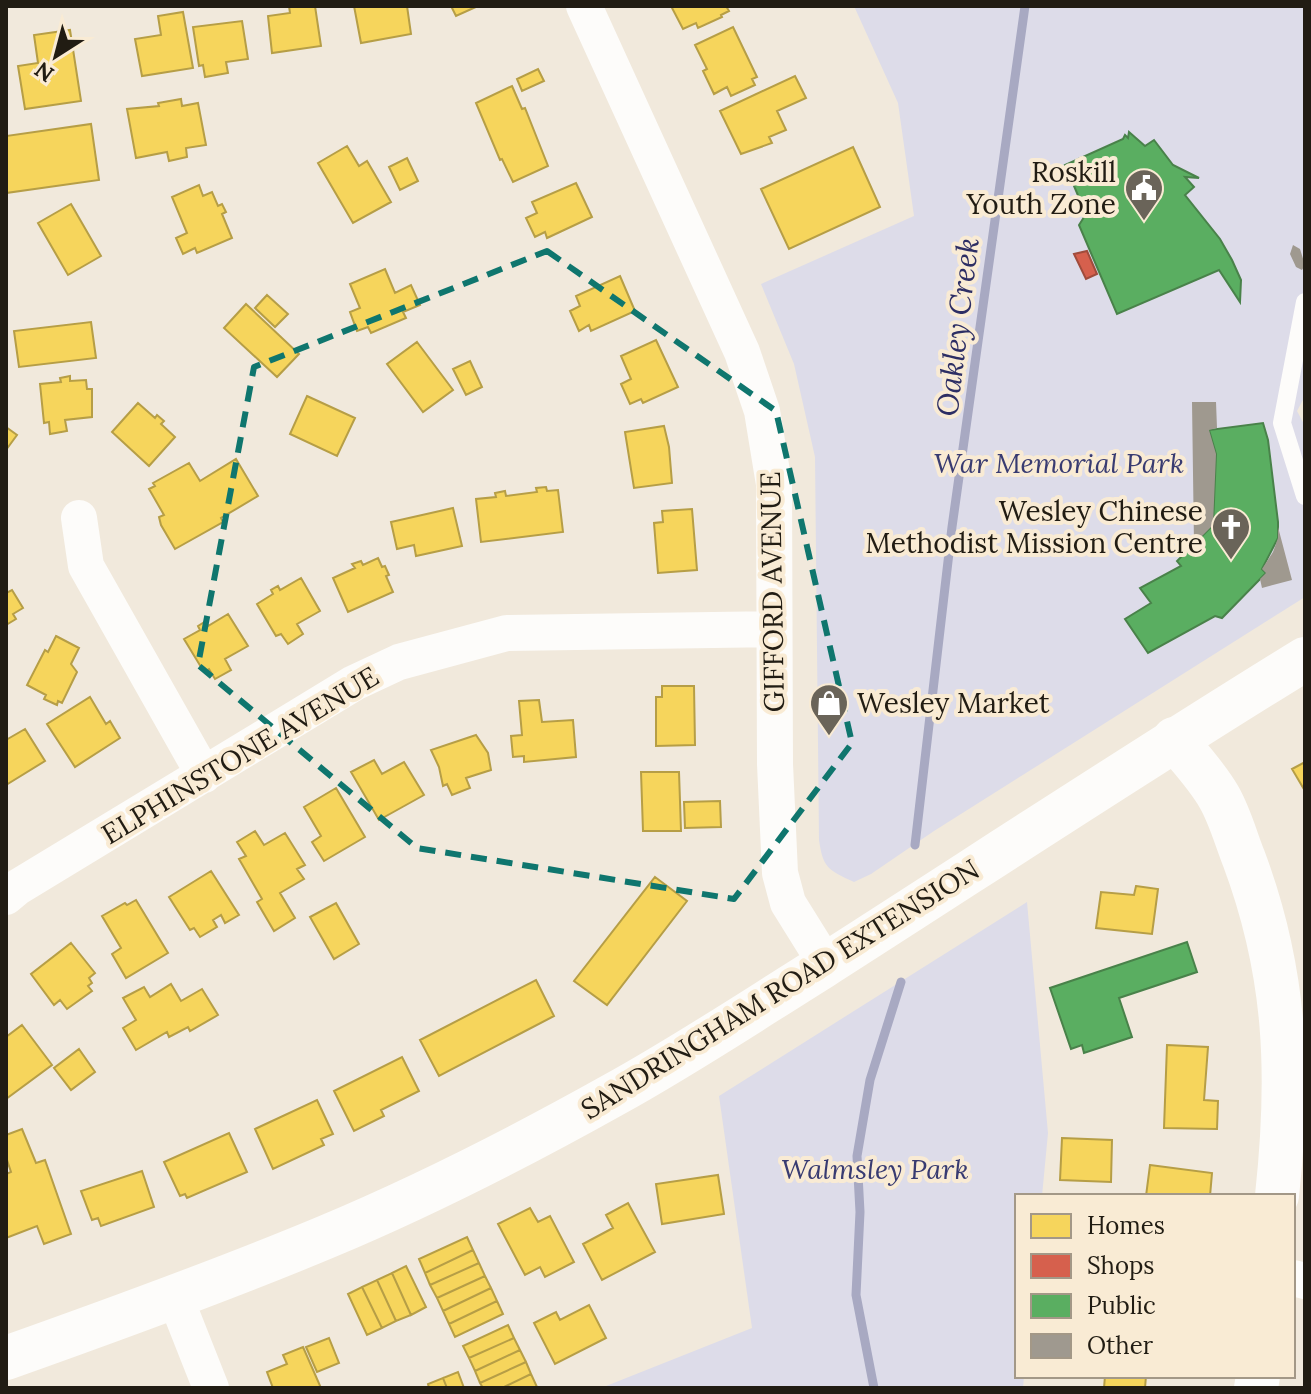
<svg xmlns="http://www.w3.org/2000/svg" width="1311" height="1394" viewBox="0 0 1311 1394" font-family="Lora,serif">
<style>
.green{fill:#dddce9}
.homes{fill:#f6d55c;stroke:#b69e46;stroke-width:2}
.shops{fill:#d6604d;stroke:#a04c3c;stroke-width:2}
.public{fill:#5aae61;stroke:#49824a;stroke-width:2}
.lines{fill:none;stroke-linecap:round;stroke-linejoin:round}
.stream{stroke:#a8a9c2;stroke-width:9}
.building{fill:#9f998f}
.service{stroke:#fdfcfa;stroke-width:18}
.minor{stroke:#fdfcfa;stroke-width:36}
.tertiary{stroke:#fdfcfa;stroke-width:44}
.primary{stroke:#fdfcfa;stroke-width:44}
.marked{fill:none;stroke:#0f766e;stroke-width:6;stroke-dasharray:16 10;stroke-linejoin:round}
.labels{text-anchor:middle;stroke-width:8;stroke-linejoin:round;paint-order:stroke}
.poi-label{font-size:28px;fill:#211c13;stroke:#f9ebd4;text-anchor:end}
.park-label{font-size:28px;font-style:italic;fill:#383b71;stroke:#f9ebd4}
.street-label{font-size:28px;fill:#211c13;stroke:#f9ebd4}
.water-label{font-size:30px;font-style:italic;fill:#2d2e64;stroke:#f9ebd4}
</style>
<rect width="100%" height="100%" fill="#f1e9dc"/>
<path class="green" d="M854,6H1305V396L1297,411L1305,426V597L934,831L871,874L854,882C828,870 823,868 819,840L815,457L794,364L761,284L914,216L898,103Z
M1027,902L1048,1133L1042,1196H1017V1376H1024L1023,1388H601L752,1328L719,1096Z"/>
<path class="homes" d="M289,6H315L321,46L272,53L268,16L290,13Z
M354,6H407L411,34L361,43Z
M451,6H478L456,16Z
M671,6H726L729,11L721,15L722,17L698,28L696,23L683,29Z
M183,12L193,68L142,76L135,39L161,35L158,16Z
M242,21L248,59L226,62L228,73L205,77L203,65L199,66L193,27Z
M733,27L757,77L752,79L755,85L731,96L727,87L714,94L703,71L707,69L695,45Z
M70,30L81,101L25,109L18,66L38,63L34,35Z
M538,69L544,81L522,91L517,79Z
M795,76L806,98L777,111L786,130L769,137L772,143L741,154L720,111Z
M512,86L522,109L525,108L548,166L513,182L502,159L500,160L476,103Z
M181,99L182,106L198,103L206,145L186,148L187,157L169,161L167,152L136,158L127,109L159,106L158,103Z
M91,124L99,180L6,193V136Z
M347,146L359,166L367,161L391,202L353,223L318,163Z
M853,147L880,207L789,249L761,189Z
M407,158L418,181L400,190L389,167Z
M576,183L592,217L547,238L545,232L535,237L526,218L537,213L532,202Z
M199,185L203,196L212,192L218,206L222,204L226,212L222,214L232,238L197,253L195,248L183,254L176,238L187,233L172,197Z
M71,204L101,256L68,275L38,223Z
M385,269L395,293L411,285L420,305L403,312L406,318L371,333L368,327L357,331L350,312L360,308L350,284Z
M620,276L635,311L591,331L589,325L579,331L570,311L580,306L576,296Z
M267,295L288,314L275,327L255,308Z
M246,304L299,354L277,377L224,328Z
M91,322L96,358L19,367L14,331Z
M656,340L678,387L643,403L641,399L630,404L621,384L631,379L621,356Z
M417,342L453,390L423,412L387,364Z
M470,361L482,387L466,395L453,369Z
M70,376V381L86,380L87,389H92V417L65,420L67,431L50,434L49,422L44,423L40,384L61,382L60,378Z
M307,396L355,418L337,456L290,434Z
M138,403L155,418L157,415L164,421L161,424L175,437L149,466L112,432Z
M664,426L669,447L672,483L634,488L625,432Z
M6,427L17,435L6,450Z
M236,459L258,496L221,518L223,522L175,549L161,525L159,517L164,515L149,489L155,486L153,483L189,463L200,481Z
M546,487L547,491L558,490L563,532L481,542L476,499L496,497L495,493L505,491L506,496L537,492L536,488Z
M453,508L462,546L416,556L414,545L397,549L391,522Z
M692,509L697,570L658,573L654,523L663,522L662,511Z
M378,558L382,567L385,566L389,575L386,576L393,592L348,612L333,578L355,568L352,564L361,561L363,565Z
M301,578L320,611L297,624L303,634L288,644L281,634L276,636L257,604L273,594L271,590L278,586L280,590Z
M12,590L23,608L13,614L16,619L6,625V593Z
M228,614L248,646L225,659L231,670L215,679L209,669L204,672L184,639L200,630L198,626L206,621L208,626Z
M56,636L79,648L71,664L77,672L62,703L58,701L57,705L44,699L46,695L27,685L45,650L48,652Z
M662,686H694L695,745L656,746V697H662Z
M90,697L106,724L110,721L120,738L75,767L47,724Z
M539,700L542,722L573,720L576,757L524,762V756L513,757L511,736L522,735L519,701Z
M25,729L45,761L6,785V740Z
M476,735L488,753L491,770L466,778L470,788L452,795L447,784L443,786L439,767L431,750Z
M374,760L382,774L404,762L424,795L379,820L351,772Z
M1305,762V791L1292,769Z
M641,772H679L681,831H643Z
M336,788L365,837L324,861L312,842L321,836L304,807Z
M720,801L721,827L685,828L684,802Z
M255,831L264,845L285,833L305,865L297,869L304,879L280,893L295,918L274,931L257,902L262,899L239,859L246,856L237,842Z
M211,871L239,915L225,923L221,915L213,920L217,927L200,937L194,928L190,930L169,897Z
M655,877L687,901L607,1005L574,981Z
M1136,886L1158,889L1152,934L1096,928L1101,892L1134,895Z
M136,900L168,953L126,978L112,954L121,948L102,916L125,903L127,905Z
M336,903L359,944L334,959L310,917Z
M71,943L95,973L89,978L92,983L88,986L92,991L67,1009L60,1000L54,1005L31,974Z
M536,980L554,1016L439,1076L420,1040Z
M171,984L181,1001L202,989L218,1015L190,1031L188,1027L169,1037L167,1032L136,1050L123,1028L136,1020L123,998L144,987L150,997Z
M22,1025L52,1065L6,1099V1037Z
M1167,1045L1208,1047L1204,1100L1218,1101L1217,1129L1164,1128Z
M79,1049L95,1072L71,1090L54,1068Z
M402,1057L419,1091L381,1110L384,1116L354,1131L334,1091Z
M317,1100L333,1134L321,1139L324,1145L273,1169L255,1129Z
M22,1129L36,1163L45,1160L71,1234L44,1244L37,1226L6,1238V1174L11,1172L6,1157V1135Z
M229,1133L247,1172L187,1198L185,1194L180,1196L164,1162Z
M1062,1138L1112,1140L1111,1182L1060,1180Z
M1150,1165L1212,1173L1210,1196H1146Z
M142,1171L154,1207L101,1226L98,1218L92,1220L81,1191Z
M718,1175L724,1214L662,1224L656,1184Z
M628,1203L655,1252L602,1280L583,1244L613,1228L606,1215Z
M530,1208L538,1222L550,1216L574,1262L545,1277L540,1267L525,1275L498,1224Z
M467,1237L473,1250L425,1273L419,1259Z
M473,1250L479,1263L430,1285L425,1273Z
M479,1263L485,1276L437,1298L430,1285Z
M406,1266L426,1307L411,1315L392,1273Z
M392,1273L411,1315L396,1321L377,1280Z
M485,1276L491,1288L443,1311L437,1298Z
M377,1280L396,1321L382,1328L362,1287Z
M362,1287L382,1328L367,1335L348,1294Z
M491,1288L497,1301L449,1324L443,1311Z
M497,1301L503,1314L455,1337L449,1324Z
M589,1305L606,1338L555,1364L534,1323L556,1312L560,1320Z
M508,1325L514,1338L469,1358L463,1346Z
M329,1338L339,1363L317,1372L306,1347Z
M514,1338L520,1350L475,1371L469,1358Z
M303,1347L321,1388H273L267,1372L287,1364L283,1355Z
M520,1350L526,1362L480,1383L475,1371Z
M526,1362L531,1374L502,1388H483L480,1383Z
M458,1372L464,1388H447L443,1378Z
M531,1374L537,1387L502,1388Z
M1105,1376H1146L1145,1388H1104Z
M443,1378L447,1388H429L428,1384Z"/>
<path class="shops" d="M1087,251L1097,274L1086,279L1074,254Z"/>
<path class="public" d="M1129,132L1145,146L1154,140L1173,165L1199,178L1185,177L1194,187L1185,195L1220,239L1232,260L1241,280L1240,302L1219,270L1117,314L1079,225L1086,214L1065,165L1123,139L1125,135L1128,138Z
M1263,423L1268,440L1278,522V538L1262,569L1266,573L1222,618L1215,616L1148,653L1125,619L1151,603L1140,588L1181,566L1177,561L1213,525L1216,454L1209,430Z
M1187,942L1197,972L1119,998L1132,1037L1084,1053L1082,1045L1071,1049L1050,988Z"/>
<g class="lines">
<path class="stream" d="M915,845L952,527L1025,6
M874,1388L856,1295L860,1212L857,1156L870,1080L901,982"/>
</g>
<path class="building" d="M1293,245L1300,249L1305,265L1302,270L1296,267L1290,254Z
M1192,402H1216L1217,428L1209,430L1216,454L1213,525L1194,544Z
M1278,527L1292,580L1262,588L1260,579L1266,573L1262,569L1273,552L1278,538Z"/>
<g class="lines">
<path class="service" d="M1305,302L1282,423L1305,496"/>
<path class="minor" d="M584,6L742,352L762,411L774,484L775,764L780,873L788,903L826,964
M79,518L86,566L204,775
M6,897L18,887L354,683L399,662L507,633L774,629
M1293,1278L1305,1281
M175,1297L211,1388"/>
<path class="tertiary" d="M1174,739C1190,758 1207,776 1219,797C1230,816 1236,839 1244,859C1287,974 1290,1076 1277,1196
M1256,1388L1258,1376"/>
<path class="primary" d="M6,1358C113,1320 221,1281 326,1237C424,1196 520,1147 613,1095C684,1056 753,1010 822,967C983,864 1142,759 1305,659"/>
</g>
<path class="marked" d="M547,251L776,411L852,743L734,899L417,848L198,665L254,367Z"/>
<defs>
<g id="civic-pin" transform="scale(2)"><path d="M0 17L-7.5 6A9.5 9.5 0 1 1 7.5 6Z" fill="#6a6459" stroke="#f9ebd4"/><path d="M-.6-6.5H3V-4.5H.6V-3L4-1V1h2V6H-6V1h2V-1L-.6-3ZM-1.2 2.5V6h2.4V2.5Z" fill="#fff"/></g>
<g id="church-pin" transform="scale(2)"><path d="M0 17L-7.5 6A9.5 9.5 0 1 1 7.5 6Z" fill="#6a6459" stroke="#f9ebd4"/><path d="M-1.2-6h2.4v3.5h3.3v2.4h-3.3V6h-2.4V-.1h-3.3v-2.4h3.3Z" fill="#fff"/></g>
<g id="shop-pin" transform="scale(2)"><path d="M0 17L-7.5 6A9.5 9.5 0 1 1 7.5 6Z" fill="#6a6459" stroke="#f9ebd4"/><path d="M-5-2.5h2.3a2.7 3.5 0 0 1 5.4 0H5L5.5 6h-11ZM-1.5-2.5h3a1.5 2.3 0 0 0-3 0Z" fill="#fff"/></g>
</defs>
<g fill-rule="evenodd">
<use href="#civic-pin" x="1144" y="188"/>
<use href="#church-pin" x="1231" y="527"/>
<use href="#shop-pin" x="829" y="703"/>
</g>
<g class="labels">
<g class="poi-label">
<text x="1116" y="182">Roskill<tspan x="1116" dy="32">Youth Zone</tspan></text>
<text x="1203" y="521">Wesley Chinese<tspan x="1203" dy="32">Methodist Mission Centre</tspan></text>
<text x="857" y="713" text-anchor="start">Wesley Market</text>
</g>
<g class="park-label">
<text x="1059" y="473">War Memorial Park</text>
<text x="875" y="1179">Walmsley Park</text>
</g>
<g class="street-label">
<text transform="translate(772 592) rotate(-91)" y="10">GIFFORD AVENUE</text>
<text transform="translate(240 755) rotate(-31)" y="10">ELPHINSTONE AVENUE</text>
<text transform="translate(780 989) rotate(-32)" y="10">SANDRINGHAM ROAD EXTENSION</text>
</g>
<g class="water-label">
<text transform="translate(958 327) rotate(-83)" y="10">Oakley Creek</text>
</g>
</g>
<rect width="1311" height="1394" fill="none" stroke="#211c13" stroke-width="16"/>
<rect x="1015" y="1194" width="280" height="184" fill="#f9ebd4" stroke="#a39887" stroke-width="2"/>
<rect x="1031" y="1214" width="40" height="24" fill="#f6d55c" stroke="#a39887" stroke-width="2"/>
<text x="1087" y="1234" font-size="24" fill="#211c13">Homes</text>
<rect x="1031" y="1254" width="40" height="24" fill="#d6604d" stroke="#a39887" stroke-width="2"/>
<text x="1087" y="1274" font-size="24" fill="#211c13">Shops</text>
<rect x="1031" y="1294" width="40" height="24" fill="#5aae61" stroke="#a39887" stroke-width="2"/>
<text x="1087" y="1314" font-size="24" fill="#211c13">Public</text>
<rect x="1031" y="1334" width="40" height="24" fill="#9f998f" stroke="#a39887" stroke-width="2"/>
<text x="1087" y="1354" font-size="24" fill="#211c13">Other</text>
<g transform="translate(56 56) rotate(216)" stroke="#f9ebd4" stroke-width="6" paint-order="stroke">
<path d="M0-6L14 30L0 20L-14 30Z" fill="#211c13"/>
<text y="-12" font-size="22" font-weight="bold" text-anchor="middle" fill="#211c13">N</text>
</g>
</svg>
